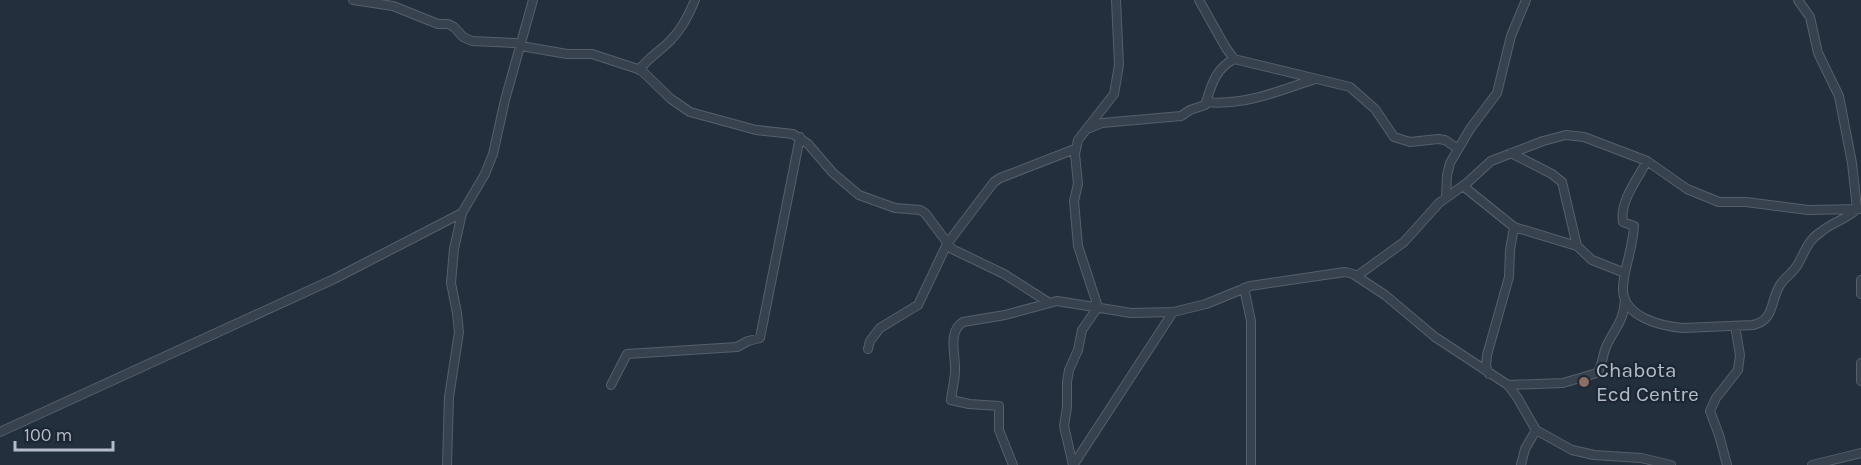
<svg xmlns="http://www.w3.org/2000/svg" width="1861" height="465" viewBox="0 0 1861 465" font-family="Karla,sans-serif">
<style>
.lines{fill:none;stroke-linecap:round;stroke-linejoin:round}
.minor-casing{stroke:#565f6c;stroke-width:10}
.minor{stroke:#38414e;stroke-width:8}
.education-dot{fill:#8d6e63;stroke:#1d2633;stroke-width:2}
.labels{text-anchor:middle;stroke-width:4.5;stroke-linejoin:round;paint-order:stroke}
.poi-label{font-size:21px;fill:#b4bcc9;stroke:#1d2633;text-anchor:start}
</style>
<rect width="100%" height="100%" fill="#242f3e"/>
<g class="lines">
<g class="minor-casing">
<path id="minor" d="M353,0L393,6L438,24H448L454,27L463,37L472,41L516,43L521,46L567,54H592L641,70L671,99L690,112L756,130L793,134L808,144L833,173L859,195L895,208L920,210L925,213L952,249L1004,274L1048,302
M1199,0L1226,48L1234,59L1350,87L1375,109L1394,137L1410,142L1438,139L1445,140L1458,149
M639,70C648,58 660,51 670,41C682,29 689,15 695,0
M1206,102C1244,106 1279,91 1315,79
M1090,128L1102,123L1181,116L1190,110L1205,105C1212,85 1214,70 1234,59
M1511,153L1552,174L1562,182L1577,246
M1647,161C1638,178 1619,202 1623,222L1634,226C1633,248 1624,268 1623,287C1621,317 1661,326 1683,328L1753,325C1775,320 1770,301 1780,285C1785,277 1793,273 1798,264C1806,250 1807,241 1822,231C1833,222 1847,219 1857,209L1852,163L1839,96L1818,53L1810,17L1798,0
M1463,186L1514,227L1577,246L1592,260L1625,273
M1446,198L1447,175L1450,163L1470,129L1497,93L1511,36L1526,0
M1357,276L1404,242L1439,203L1468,182L1491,161L1543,141L1566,135L1584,137L1647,161L1687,189L1719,202H1746L1808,210L1860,209
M1861,280V294
M1244,288L1251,321V465
M868,349L870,341L880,328L918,305L947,244L994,182L1000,178L1075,149
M1861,363V381
M1489,374L1486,366L1487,355L1509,277L1510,250L1514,227
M611,385L627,354L737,347L748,341L760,338L800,137
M1508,385L1563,383L1597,373C1603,365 1602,356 1606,347C1615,327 1624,322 1625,299
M0,432L334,279L462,213
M1074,464L1173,312
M447,465L449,397L459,332L457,313L451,283L454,249L462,213L485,174L493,154L505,100L533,0
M1013,465L999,430V406L969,404L951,400C952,390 955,380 955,371C956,355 947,332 963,322L1005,315L1057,301L1131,313L1173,312L1206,304L1250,286L1345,272L1353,274L1385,295L1435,337L1508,385L1517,397L1536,430L1572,450L1594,455L1641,458L1671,465
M1073,465L1064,426L1067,407V382L1069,370L1078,350L1082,330L1098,307L1078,246L1074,201L1078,184L1075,154L1078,140L1114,94L1119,65L1116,0
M1521,465L1525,449L1536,430
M1727,465L1719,435L1710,411L1716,398L1738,370L1740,355L1735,326
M1812,465L1861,453"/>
</g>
<use href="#minor" class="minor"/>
</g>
<circle class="education-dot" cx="1584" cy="382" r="6"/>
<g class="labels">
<g class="poi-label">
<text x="1596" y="377">Chabota<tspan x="1596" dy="24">Ecd Centre</tspan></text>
</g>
</g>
<path d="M15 441v9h98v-9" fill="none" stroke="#b4bcc9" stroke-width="3"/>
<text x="24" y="441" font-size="18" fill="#b4bcc9" stroke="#1d2633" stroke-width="4.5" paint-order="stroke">100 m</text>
</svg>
